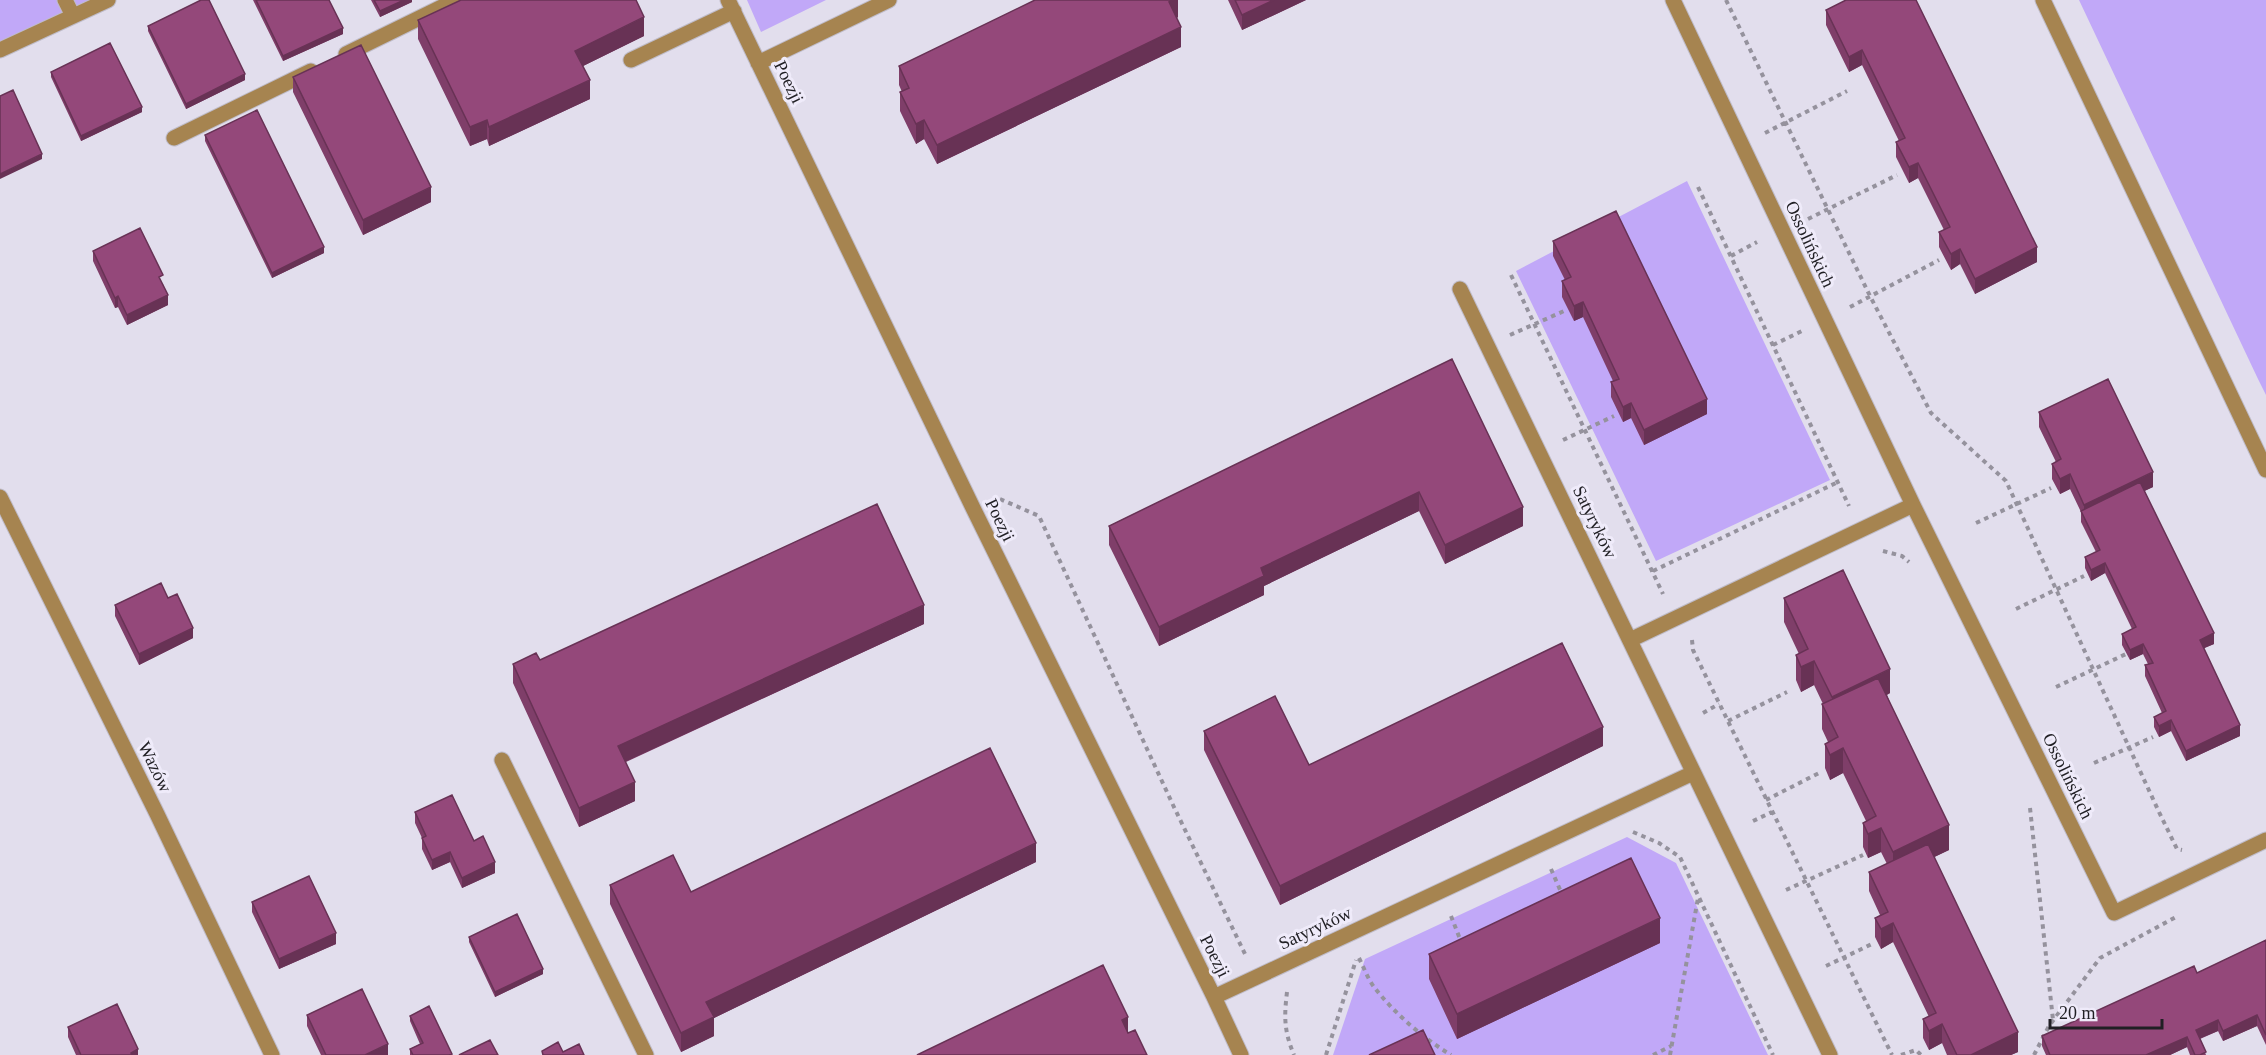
<svg xmlns="http://www.w3.org/2000/svg" width="2266" height="1055" viewBox="0 0 2266 1055" font-family="Georgia,serif">
<style>
.green{fill:#c1a8f8}
.lines{fill:none;stroke-linecap:round;stroke-linejoin:round}
.minor-casing{stroke:#bfbcc9;stroke-width:17}
.path{stroke:#95929d;stroke-width:4;stroke-dasharray:4.5 4.5;stroke-linecap:butt}
.minor{stroke:#a68450;stroke-width:15}
.wall{fill:#7f3e69}
.shaded-wall{fill:#683255}
.building{fill:#94487a;stroke:#683255;stroke-width:1.5}
.labels{text-anchor:middle;stroke-width:6;stroke-linejoin:round;paint-order:stroke}
.street-label{font-size:18px;fill:#201f24;stroke:#efebfa}
</style>
<rect width="100%" height="100%" fill="#e2deed"/>
<path class="green" d="M0,0H98L0,50Z
M747,0H826L761,32Z
M2079,0H2266V395L2258,379Z
M1687,181L1830,480L1656,561L1516,271Z
M1627,837L1676,863L1768,1055H1333L1365,959Z"/>
<g class="lines">
<g class="minor-casing">
<path id="minor" d="M65,0L73,16
M728,0L973,508L1214,997L1241,1055
M1673,0L1913,505
M2043,0L2266,470
M0,50L108,0
M346,54L456,0
M631,60L734,11
M758,63L889,0
M174,138L311,71
M1460,289L1830,1055
M0,497L157,814L272,1055
M1630,640L1913,505L2114,913L2266,840
M502,760L646,1055
M1214,997L1693,773"/>
</g>
<path class="path" d="M1726,0L1870,296L1931,413L2006,481L2159,812L2177,849L2182,850
M1765,133L1847,91
M1698,187L1849,506
M1808,219L1897,175
M1731,256L1757,242
M1511,275L1663,594
M1850,307L1939,260
M1510,335L1564,311
M1773,345L1802,331
M1563,440L1614,416
M1000,499L1039,516L1173,805L1245,954
M1976,523L2051,488
M1883,551L1902,556L1909,562
M1653,571L1838,482
M2016,609L2084,576
M1692,640L1693,650L1892,1055
M2056,687L2126,654
M1703,713L1719,704
M1728,721L1787,692
M2094,763L2153,737
M1766,800L1819,773
M2030,808L2053,1020
M1753,821L1772,812
M1633,832L1659,843L1680,857L1773,1055
M1551,869L1561,892
M1786,890L1863,855
M1451,916L1460,939
M1359,958C1364,968 1368,979 1374,987C1394,1013 1423,1038 1451,1055
M1826,966L1874,943
M1287,992C1284,1017 1284,1031 1294,1055
M1326,1055L1356,960
M1653,1055L1671,1046
M1670,1055L1698,898
M1901,1055L1916,1050L1921,1055
M2034,1055L2049,1026L2100,958L2176,917"/>
<use href="#minor" class="minor"/>
</g>
<path class="wall" d="M253,0H329L343,34L283,61Z
M371,0H412V2L380,17Z
M1178,0V17L1177,18L1181,47L937,164L924,139L916,144L900,111V92H902L899,85V66Z
M1228,0H1306L1242,30Z
M1846,0L2037,262L1975,294L1960,264L1951,270L1939,247V232L1944,230L1918,178L1909,183L1896,157V142L1899,141L1862,65L1849,72L1826,25V10Z
M418,20L644,36L583,66L590,99L489,146L487,139L470,146L418,39Z
M148,26L245,80L186,109L148,31Z
M51,72L142,112L81,141L51,77Z
M293,77L431,202L363,235L293,92Z
M205,135L324,253L272,278L205,141Z
M1553,241L1707,414L1644,445L1631,418L1623,422L1611,397V382L1613,381L1583,317L1574,321L1562,297V281L1565,280L1553,256Z
M93,251L163,284L168,305L127,325L118,307L115,308L93,261Z
M1452,359L1523,526L1445,564L1419,511L1264,586V595L1159,646L1109,545V526Z
M2039,412L2153,487L2144,491L2214,644L2204,648L2240,736L2186,761L2171,731L2159,737L2154,727V717L2162,713L2145,676V665L2148,664L2143,654L2130,660L2122,645V634L2132,629L2105,573L2091,581L2085,568V557L2096,552L2081,522V512L2070,489L2060,494L2052,479V464L2056,462L2039,427Z
M168,598L193,638L139,665L115,616V605Z
M1784,598L1890,693L1887,695L1949,850L1934,857L2018,1052L2011,1055H1947L1942,1043L1929,1050L1923,1038V1019L1929,1017L1893,942L1881,949L1875,937V918L1880,915L1869,891V872L1887,864L1881,852L1868,858L1863,847V823L1866,821L1843,773L1830,780L1825,768V744L1828,742L1822,729V704H1823L1814,685L1801,692L1796,680V655L1799,654L1784,622Z
M924,624L626,762L635,801L579,827L513,683V664Z
M1204,731L1309,765L1603,746L1280,905L1204,750Z
M415,812L474,841L495,873L462,888L450,862L432,870L422,849V838L415,823Z
M1036,862L714,1018V1036L681,1052L610,904V885L691,892Z
M252,902L336,944L279,969L252,912Z
M469,937L543,974L495,997L469,942Z
M2266,940V1045L2257,1026L2223,1041L2218,1031L2200,1039L2206,1055H2190L2187,1047L2170,1055H2046L2042,1046V1036L2197,973Z
M1660,943L1457,1039L1429,979V954Z
M307,1015L388,1055H321L307,1026Z
M410,1016L452,1055H410V1049L420,1044L410,1021Z
M68,1027L138,1055H76L68,1037Z"/>
<path class="shaded-wall" d="M404,0H412V2L380,17V11Z
M1174,0H1178V17L1169,21V2Z
M1274,0H1306L1242,30V15Z
M644,17V36L575,70V51Z
M1181,27V47L937,164V145Z
M343,28V34L283,61V56Z
M1862,50V65L1849,72V57Z
M245,74V80L186,109V104Z
M590,80V99L489,146V127Z
M142,107V112L81,141V136Z
M487,120V139L470,146V127Z
M924,120V139L916,144V124Z
M42,154V159L0,179V174Z
M1918,163V178L1909,183V167Z
M431,187V202L363,235V220Z
M324,247V253L272,278V273Z
M2037,247V262L1975,294V279Z
M1960,249V264L1951,270V254Z
M168,295V305L127,325V315Z
M118,296V307L115,308V298Z
M1583,302V317L1574,321V306Z
M1707,399V414L1644,445V430Z
M1631,403V418L1623,422V407Z
M2153,472V487L2084,520V505Z
M2070,474V489L2060,494V479Z
M1419,492V511L1264,586V595L1159,646V627L1261,568Z
M1523,507V526L1445,564V545Z
M2105,563V573L2091,581V570Z
M924,605V624L618,765V746Z
M193,628V638L139,665V654Z
M2214,633V644L2200,650V640Z
M2143,644V654L2130,660V650Z
M1814,661V685L1801,692V667Z
M1890,669V693L1832,722V697Z
M2171,720V731L2159,737V726Z
M2240,725V736L2186,761V751Z
M1603,727V746L1280,905V886Z
M1843,748V773L1830,780V755Z
M635,782V801L579,827V808Z
M1949,825V850L1893,877V852Z
M1881,828V852L1868,858V834Z
M1036,843V862L714,1018V1036L681,1052V1033L706,1002Z
M450,852V862L432,870V860Z
M495,862V873L462,888V878Z
M1660,918V943L1457,1039V1014Z
M1893,923V942L1881,949V929Z
M336,933V944L279,969V959Z
M543,969V974L495,997V992Z
M2257,1015V1026L2223,1041V1031Z
M1128,1017V1036L1122,1020Z
M2218,1020V1031L2196,1040V1030Z
M1942,1024V1043L1929,1050V1031Z
M2018,1032V1052L2011,1055H1971Z
M2187,1037V1047L2170,1055H2146Z
M388,1044V1055H365Z
M138,1049V1055H131V1053Z"/>
<path class="building" d="M201,0H209L245,74L186,104L148,26Z
M256,0H329L343,28L283,56Z
M374,0H404L380,11Z
M461,0H636L644,17L575,51L590,80L489,127L487,120L470,127L418,20Z
M1035,0H1174L1169,2L1181,27L937,145L924,120L916,124L900,92L909,88L899,66Z
M1235,0H1274L1242,15Z
M1846,0H1916L2037,247L1975,279L1960,249L1951,254L1939,232L1950,227L1918,163L1909,167L1896,142L1905,138L1862,50L1849,57L1826,10Z
M110,43L142,107L81,136L51,72Z
M361,45L431,187L363,220L293,77Z
M13,90L42,154L0,174V96Z
M257,110L324,247L272,273L205,135Z
M1616,211L1707,399L1644,430L1631,403L1623,407L1611,382L1619,379L1583,302L1574,306L1562,281L1571,277L1553,241Z
M140,228L163,275L159,277L168,295L127,315L118,296L115,298L93,251Z
M1452,359L1523,507L1445,545L1419,492L1261,568L1264,576L1159,627L1109,526Z
M2108,379L2153,472L2084,505L2070,474L2060,479L2052,464L2061,459L2039,412Z
M2140,482L2214,633L2200,640L2240,725L2186,751L2171,720L2159,726L2154,717L2166,711L2145,665L2153,663L2143,644L2130,650L2122,634L2136,627L2105,563L2091,570L2085,557L2100,550L2081,511Z
M877,504L924,605L618,746L635,782L579,808L513,664L536,653L540,660Z
M1843,570L1890,669L1832,697L1814,661L1801,667L1796,655L1808,649L1784,598Z
M161,583L168,598L177,594L193,628L139,654L115,605Z
M1562,643L1603,727L1280,886L1204,731L1275,696L1309,765Z
M1878,678L1949,825L1893,852L1881,828L1868,834L1863,823L1876,816L1843,748L1830,755L1825,744L1838,737L1822,704Z
M990,748L1036,843L706,1002L714,1017L681,1033L610,885L673,855L691,892Z
M452,795L474,841L483,836L495,862L462,878L450,852L432,860L422,838L426,836L415,812Z
M1928,844L2018,1032L1971,1055H1957L1942,1024L1929,1031L1923,1019L1936,1013L1893,923L1881,929L1875,918L1888,912L1869,872Z
M1631,858L1660,918L1457,1014L1429,954Z
M309,876L336,933L279,959L252,902Z
M517,914L543,969L495,992L469,937Z
M2266,940V1035L2257,1015L2223,1031L2218,1020L2196,1030L2206,1052L2200,1055H2195L2187,1037L2146,1055H2050L2042,1036L2194,966L2197,973Z
M1103,965L1128,1017L1122,1020L1128,1033L1135,1030L1147,1055H917Z
M362,989L388,1044L365,1055H326L307,1015Z
M117,1004L138,1049L131,1053L132,1055H81L68,1027Z
M429,1006L452,1054L449,1055H413L410,1049L423,1043L410,1016Z
M1423,1030L1435,1055H1369Z
M490,1040L498,1055H459Z
M558,1042L563,1052L579,1044L584,1055H543L542,1051Z"/>
<g class="labels">
<g class="street-label">
<text transform="translate(789 82) rotate(64)" y="6">Poezji</text>
<text transform="translate(1810 244) rotate(65)" y="6">Ossolińskich</text>
<text transform="translate(1000 520) rotate(64)" y="6">Poezji</text>
<text transform="translate(1595 522) rotate(64)" y="6">Satyryków</text>
<text transform="translate(155 767) rotate(64)" y="6">Wazów</text>
<text transform="translate(2068 776) rotate(64)" y="6">Ossolińskich</text>
<text transform="translate(1315 928) rotate(-25)" y="6">Satyryków</text>
<text transform="translate(1215 956) rotate(63)" y="6">Poezji</text>
</g>
</g>
<path d="M2050 1019v9h112v-9" fill="none" stroke="#201f24" stroke-width="3"/>
<text x="2059" y="1019" font-size="18" fill="#201f24" stroke="#efebfa" stroke-width="4.5" paint-order="stroke">20 m</text>
</svg>
